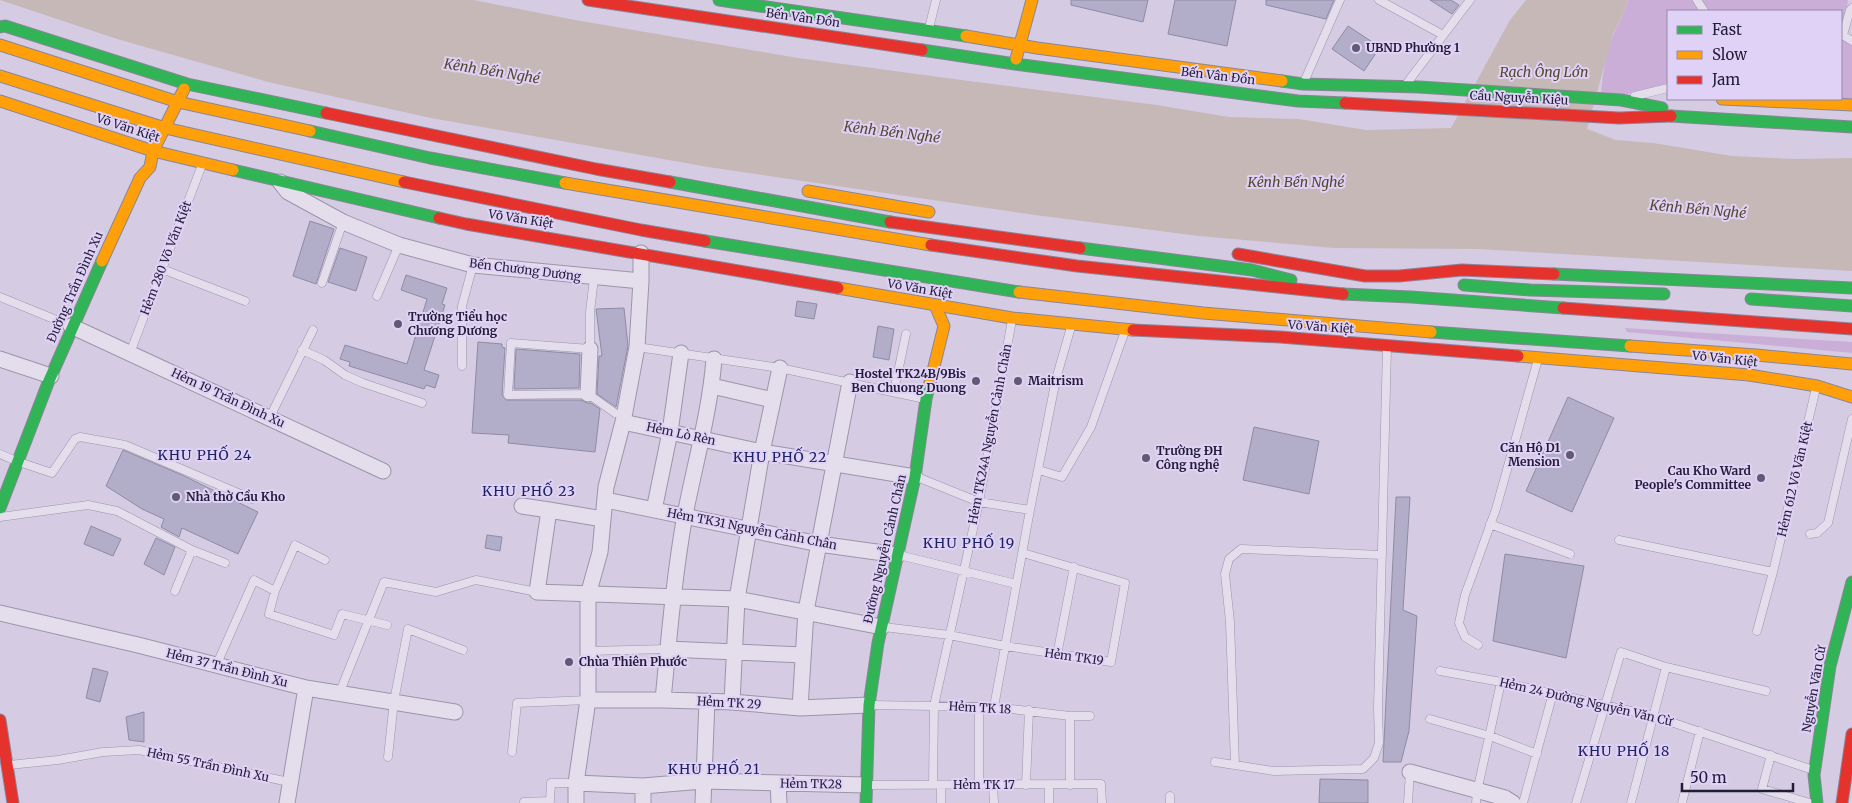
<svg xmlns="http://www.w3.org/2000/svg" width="1852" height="803" viewBox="0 0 1852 803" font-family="Merriweather,serif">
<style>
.green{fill:#cbaed7}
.water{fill:#c6b8b7}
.building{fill:#b2adc8;stroke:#908ba4}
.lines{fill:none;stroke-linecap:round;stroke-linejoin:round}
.lane-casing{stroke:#9b95a9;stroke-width:9}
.street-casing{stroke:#9b95a9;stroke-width:17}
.fast-casing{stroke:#8b8598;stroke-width:13}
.slow-casing{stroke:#8b8598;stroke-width:13}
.jam-casing{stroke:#8b8598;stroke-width:13}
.lane{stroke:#e3ddec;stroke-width:8}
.street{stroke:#e3ddec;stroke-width:15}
.fast{stroke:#30b455;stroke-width:11}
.slow{stroke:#ff9f0a;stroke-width:11}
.jam{stroke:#e5322d;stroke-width:11}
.poi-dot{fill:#615a74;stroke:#e0d1f6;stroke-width:2}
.labels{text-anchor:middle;stroke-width:4;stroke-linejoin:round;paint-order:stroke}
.street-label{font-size:12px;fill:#221d37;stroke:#e0d1f6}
.poi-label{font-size:12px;font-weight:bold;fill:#221d37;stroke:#e0d1f6;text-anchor:start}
.water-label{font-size:14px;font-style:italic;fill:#57472c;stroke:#e0d1f6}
.neighbourhood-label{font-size:14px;letter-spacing:1px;fill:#1c2364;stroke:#e0d1f6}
</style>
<rect width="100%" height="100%" fill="#d5cce4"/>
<path class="green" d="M1628,0H1848L1843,35L1852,41V100L1841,99V11H1668V88L1601,98C1602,76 1605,54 1614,33C1619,22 1625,12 1628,0Z
M1625,328L1852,342V353L1627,332Z"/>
<path class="water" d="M0,0H474L575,20L798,58L969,81L1157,105L1229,117L1299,119L1366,130L1451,128L1510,20L1526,0H1628L1624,12L1613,34L1587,129L1616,140L1653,143L1732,156L1796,159L1852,158V271L1478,249L1333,248L1199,236L1035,215L708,167L431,118L268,82L117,39Z"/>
<path class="building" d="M1071,0H1148L1143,22L1071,5Z
M1175,0H1236L1227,46L1168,34Z
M1266,0H1334L1326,19L1266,5Z
M1430,0H1451L1459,5L1452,14Z
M1348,26L1380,47L1364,71L1332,49Z
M310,221L334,229L316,284L293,276Z
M340,248L367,257L356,291L328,282Z
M406,275L447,288L442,304L445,305L424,370L439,375L435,388L426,385L424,389L349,366L350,362L340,359L345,345L407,364L427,299L401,290Z
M797,301L817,304L814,319L795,316Z
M624,308L628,346L616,407L597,394L599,356H602L596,309Z
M878,326L894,329L889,360L873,357Z
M478,342L502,344V347L505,348L502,395L506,400H581L587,403H591L600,409L595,452L508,443L509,435L472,433Z
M516,349L580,354L579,388L514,389Z
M1568,397L1614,418L1572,512L1526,491Z
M1254,427L1319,441L1309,494L1243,480Z
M123,450L182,475L258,512L238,554L182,528L179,537L161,527L164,519L142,509L106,486Z
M1396,497H1410L1403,610L1417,616L1409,731L1401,762H1383Z
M91,526L121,539L113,556L84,544Z
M487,535L502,537L500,551L485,548Z
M156,538L175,547L164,575L144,564Z
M1505,554L1584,566L1566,658L1493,641Z
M93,668L108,672L100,702L86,698Z
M144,712V742L129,740L126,717Z
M1320,779L1368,780V803H1319Z"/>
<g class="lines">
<g class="lane-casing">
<path id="lane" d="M1379,0L1443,35
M1697,0L1704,11
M929,28L936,0
M1841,34L1852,41
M1843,35L1850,10L1852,8
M1304,82L1340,0
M1407,83L1470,0
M1635,96L1668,88
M162,269L245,301
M594,278L590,312V349L511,343L508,395L588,394L615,413
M322,283L343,222
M377,296L399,245
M0,297L71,326
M637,347L780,368L925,399
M302,350L324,360L345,375L363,383L422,403
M130,353L202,165
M462,366V306L473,265
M894,391L906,334
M270,417L313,330
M0,454L16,461L52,473L75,439L80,437L125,445L252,499
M1039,470L1062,477L1091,427L1125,331
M917,477L979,502L1030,510
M0,517L88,505L117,511L192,550L225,563
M1490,524L1570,554
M1810,534L1817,533L1828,523L1852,419
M1619,540L1773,572
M899,555L1016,584
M325,560L295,545L275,591L269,614L334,635L342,614L387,625
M175,591L192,550
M884,627L949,635L1005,646L1111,662L1125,583L1023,553
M1757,631L1773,572L1816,388
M1478,645L1465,637L1459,623L1465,595L1496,509L1538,359
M589,651L668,649
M1057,655L1074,567
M216,666L254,580L275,591
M1440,671L1501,682L1653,716L1813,770
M339,694L384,582L436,592L476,580L537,592
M871,705L994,707L1070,716H1090
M979,707V785
M994,707L1030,510L1056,379L1071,327
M1070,716V785
M1430,719L1490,736L1537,754
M512,752L517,703L588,700
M1771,755L1762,789L1810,803
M388,757L394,701L408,629L463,650
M1215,762L1274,771L1363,769L1374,758L1379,743L1378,708L1387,347
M9,765L58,760L103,752L139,750L289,782
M1235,765L1230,622L1225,574L1229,559L1241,549L1382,555
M868,785L1101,784L1102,803
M933,785L934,706L979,502L1012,320
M941,785V803
M993,785L994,803
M1026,785L1029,710
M524,803V802L550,801L551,783H576
M1049,803V785
M1170,803V796
M1408,803L1410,772
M1476,803L1477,792L1501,682
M1523,803L1553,693
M1576,803L1621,652L1666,667L1766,691
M1631,803L1666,667
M1682,803L1700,731"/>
</g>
<g class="street-casing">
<path id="street" d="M280,182L288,192L343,222L399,245L473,265L641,281
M71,326L383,471
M0,359L51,376
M712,386L773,400
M588,394L590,349
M623,422L762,452L915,477
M606,500L819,544L898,555
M522,506L549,510
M654,510L670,432L681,353
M603,519L549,510L537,592L737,599L882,627
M0,613L138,645L306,688L455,712
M668,649L803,655
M588,700H663L732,702L800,708L869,705
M663,700C669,638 674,576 685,515C695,463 710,411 714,359
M732,702L737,599L762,452L780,368
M800,708L806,611L850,382
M1410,772L1505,798L1513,803
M576,783L643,786L703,781L866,785
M778,783L779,803
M287,803L306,688
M576,803V783L588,700V595L600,552L606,487L623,422L637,347L641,281V253
M643,803V786
M703,803L707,701"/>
</g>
<g class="fast-casing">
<path id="fast" d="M719,0L966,36
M0,27L5,26L187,84L326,113
M922,50L1015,64L1298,101L1345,103
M1282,81L1303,84L1419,87L1621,100L1662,108
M1671,116L1852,127
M310,131L430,158L565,183
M233,170L439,218
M670,182L890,222
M705,241L1019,292
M1080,248L1252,270L1291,280
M1554,274L1852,288
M1464,285L1530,290L1664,294
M1343,294L1411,297L1563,308
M1751,299L1852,306
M1431,332L1630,346
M0,508L48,383L102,261
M866,803L869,705L878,643L915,477L926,399L930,383
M1817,803L1814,775L1830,666L1852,582"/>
</g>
<g class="slow-casing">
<path id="slow" d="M966,36L1037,48L1282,81
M0,45L178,102L310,131
M1016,59L1032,0
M0,76L165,128L404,182
M1722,99L1852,105
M0,101L153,151L233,170
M565,183L931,245
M808,191L929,212
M102,261L140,178L150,167L153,151L184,89
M838,288L1012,318L1133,330
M1019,292L1203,313L1431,332
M1630,346L1756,355L1852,364
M1518,356L1749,375L1817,386L1852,397
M930,383L944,326L935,305"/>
</g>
<g class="jam-casing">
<path id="jam" d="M588,0L922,50
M1345,103L1619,118L1671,116
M326,113L596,169L670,182
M404,182L641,230L705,241
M439,218L466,224L838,288
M890,222L1080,248
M931,245L1077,266L1343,294
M1238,254L1365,276H1399L1462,270L1554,274
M1563,308L1852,329
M1133,330L1280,337L1518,356
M0,720L13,803
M1842,803L1852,734"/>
</g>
<use href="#lane" class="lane"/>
<use href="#street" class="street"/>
<use href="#fast" class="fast"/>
<use href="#slow" class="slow"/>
<use href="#jam" class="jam"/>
</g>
<g class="poi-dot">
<circle cx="1356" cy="48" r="5"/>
<circle cx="398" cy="324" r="5"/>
<circle cx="976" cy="381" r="5"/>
<circle cx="1018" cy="381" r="5"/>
<circle cx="1570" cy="455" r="5"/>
<circle cx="1146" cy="458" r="5"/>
<circle cx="1761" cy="478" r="5"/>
<circle cx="176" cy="497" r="5"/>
<circle cx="569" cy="662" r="5"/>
</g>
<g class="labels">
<g class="street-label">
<text transform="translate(803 18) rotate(8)" y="4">Bến Vân Đồn</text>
<text transform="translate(1218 76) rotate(7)" y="4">Bến Vân Đồn</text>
<text transform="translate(1519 98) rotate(3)" y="4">Cầu Nguyễn Kiệu</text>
<text transform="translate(128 128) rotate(18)" y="4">Võ Văn Kiệt</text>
<text transform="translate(521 219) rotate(9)" y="4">Võ Văn Kiệt</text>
<text transform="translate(166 258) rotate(-69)" y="4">Hẻm 280 Võ Văn Kiệt</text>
<text transform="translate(525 270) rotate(7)" y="4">Bến Chương Dương</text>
<text transform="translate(75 287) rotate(-66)" y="4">Đường Trần Ðình Xu</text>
<text transform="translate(920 289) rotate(10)" y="4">Võ Văn Kiệt</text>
<text transform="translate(1321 327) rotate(4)" y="4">Võ Văn Kiệt</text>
<text transform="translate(1725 359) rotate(6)" y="4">Võ Văn Kiệt</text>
<text transform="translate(228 398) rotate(25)" y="4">Hẻm 19 Trần Ðình Xu</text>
<text transform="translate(681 434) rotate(12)" y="4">Hẻm Lò Rèn</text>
<text transform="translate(990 434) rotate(-79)" y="4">Hẻm TK24A Nguyễn Cảnh Chân</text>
<text transform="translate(1795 479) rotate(-77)" y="4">Hẻm 612 Võ Văn Kiệt</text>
<text transform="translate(752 529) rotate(11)" y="4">Hẻm TK31 Nguyễn Cảnh Chân</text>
<text transform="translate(885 549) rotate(-77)" y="4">Đường Nguyễn Cảnh Chân</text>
<text transform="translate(1074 657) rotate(8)" y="4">Hẻm TK19</text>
<text transform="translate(227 668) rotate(14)" y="4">Hẻm 37 Trần Ðình Xu</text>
<text transform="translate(1814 689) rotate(-80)" y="4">Nguyễn Văn Cừ</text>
<text transform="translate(1586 702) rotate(13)" y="4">Hẻm 24 Đường Nguyễn Văn Cừ</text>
<text transform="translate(729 703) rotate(3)" y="4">Hẻm TK 29</text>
<text transform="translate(980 708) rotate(3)" y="4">Hẻm TK 18</text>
<text transform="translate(208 765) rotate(12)" y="4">Hẻm 55 Trần Ðình Xu</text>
<text transform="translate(811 784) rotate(1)" y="4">Hẻm TK28</text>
<text x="984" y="789">Hẻm TK 17</text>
</g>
<g class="poi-label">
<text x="1366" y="52">UBND Phường 1</text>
<text x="408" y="321">Trường Tiểu học<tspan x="408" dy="14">Chương Dương</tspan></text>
<text x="966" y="378" text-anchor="end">Hostel TK24B/9Bis<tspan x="966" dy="14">Ben Chuong Duong</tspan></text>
<text x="1028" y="385">Maitrism</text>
<text x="1560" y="452" text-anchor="end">Căn Hộ D1<tspan x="1560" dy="14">Mension</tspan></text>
<text x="1156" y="455">Trường ĐH<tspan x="1156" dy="14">Công nghệ</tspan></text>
<text x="1751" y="475" text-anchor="end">Cau Kho Ward<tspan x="1751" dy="14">People's Committee</tspan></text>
<text x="186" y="501">Nhà thờ Cầu Kho</text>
<text x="579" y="666">Chùa Thiên Phước</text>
</g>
<g class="water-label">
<text transform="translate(492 71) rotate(9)" y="5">Kênh Bến Nghé</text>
<text x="1544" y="77">Rạch Ông Lớn</text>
<text transform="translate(892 132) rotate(7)" y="5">Kênh Bến Nghé</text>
<text x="1296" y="187">Kênh Bến Nghé</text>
<text transform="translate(1698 209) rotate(5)" y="5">Kênh Bến Nghé</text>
</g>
<g class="neighbourhood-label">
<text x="205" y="460">KHU PHỐ 24</text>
<text x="780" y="462">KHU PHỐ 22</text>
<text x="529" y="496">KHU PHỐ 23</text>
<text x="969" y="548">KHU PHỐ 19</text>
<text x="1624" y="756">KHU PHỐ 18</text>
<text x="714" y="774">KHU PHỐ 21</text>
</g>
</g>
<rect x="1667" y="10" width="175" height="90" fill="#e0d1f6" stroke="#9489aa"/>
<rect x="1677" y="26" width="25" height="8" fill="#30b455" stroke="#9489aa"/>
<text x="1712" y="35" font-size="15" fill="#221d37">Fast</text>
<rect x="1677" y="51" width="25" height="8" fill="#ff9f0a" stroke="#9489aa"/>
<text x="1712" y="60" font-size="15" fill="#221d37">Slow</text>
<rect x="1677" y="76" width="25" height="8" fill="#e5322d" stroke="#9489aa"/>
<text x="1712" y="85" font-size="15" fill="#221d37">Jam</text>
<path d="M1682 783v8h111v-8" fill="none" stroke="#221d37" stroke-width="2.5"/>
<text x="1690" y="783" font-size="15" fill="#221d37" stroke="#e0d1f6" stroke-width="4" paint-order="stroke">50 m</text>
</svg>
